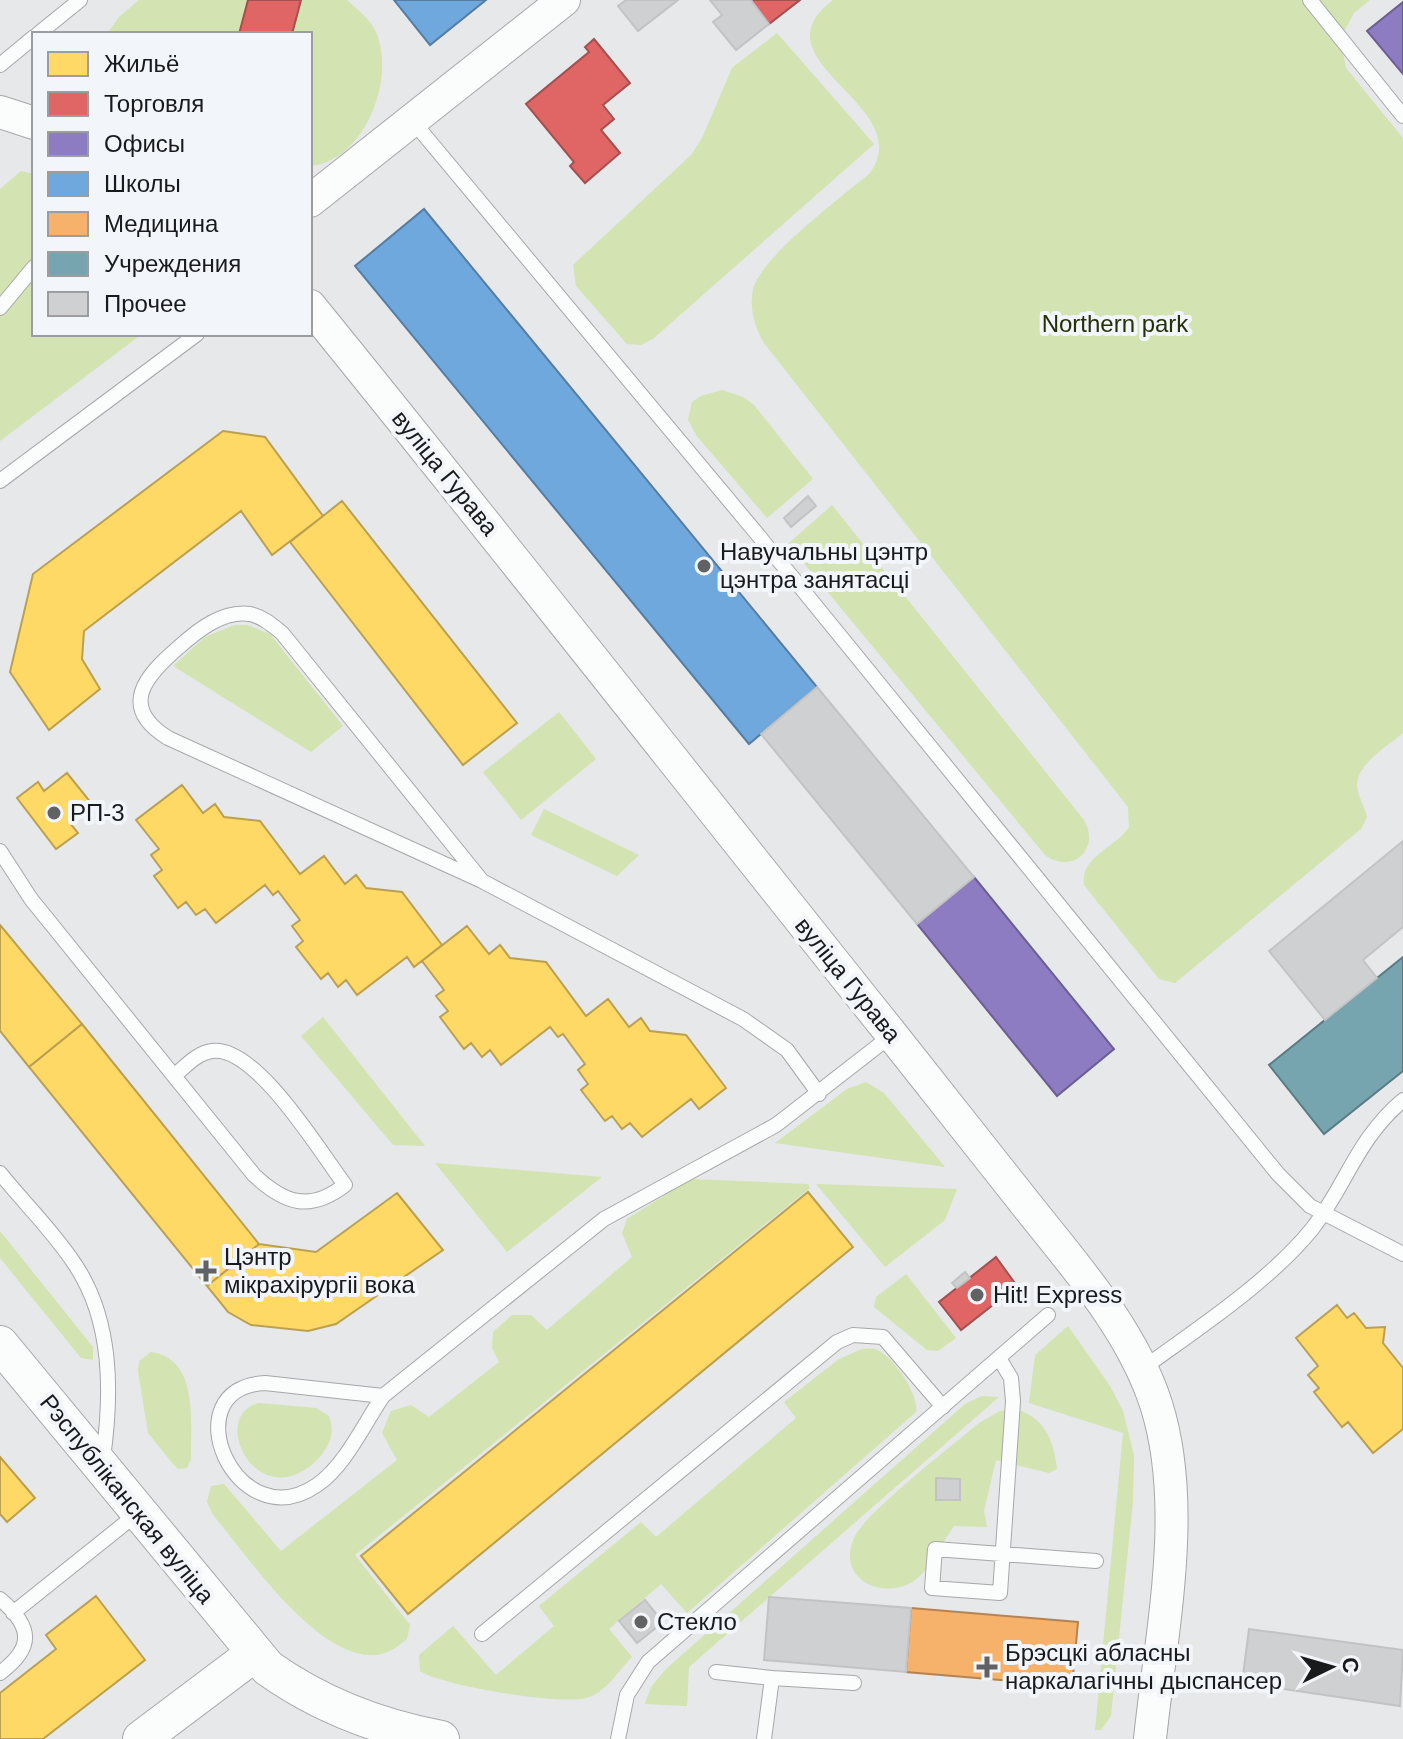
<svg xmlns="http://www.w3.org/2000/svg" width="1403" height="1739" viewBox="0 0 1403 1739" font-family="Helvetica,sans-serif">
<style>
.green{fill:#d3e3b1}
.homes{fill:#ffd966;stroke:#baa050;stroke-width:2}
.shops{fill:#e06666;stroke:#a44f50;stroke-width:2}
.offices{fill:#8e7cc3;stroke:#6b5f91;stroke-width:2}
.schools{fill:#6fa8dc;stroke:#557da2;stroke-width:2}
.health{fill:#f6b26b;stroke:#b48453;stroke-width:2}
.public{fill:#76a5af;stroke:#5a7b83;stroke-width:2}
.building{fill:#cfd0d1;stroke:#c2c3c4;stroke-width:2}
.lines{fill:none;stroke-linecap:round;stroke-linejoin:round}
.service-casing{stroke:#a6a7a9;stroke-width:16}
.tertiary-casing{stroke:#a6a7a9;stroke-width:34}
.secondary-casing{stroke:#a6a7a9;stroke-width:38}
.service{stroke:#fbfcfc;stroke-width:14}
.tertiary{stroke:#fbfcfc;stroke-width:32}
.secondary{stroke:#fbfcfc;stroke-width:36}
.poi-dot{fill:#616264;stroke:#f2f5f9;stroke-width:3}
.labels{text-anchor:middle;stroke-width:8;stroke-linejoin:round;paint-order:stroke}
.park-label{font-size:24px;fill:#263007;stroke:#f2f5f9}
.street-label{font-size:24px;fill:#191a1c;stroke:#f2f5f9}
.poi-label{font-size:24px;fill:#191a1c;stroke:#f2f5f9;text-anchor:start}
</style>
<rect width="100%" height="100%" fill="#e6e8ea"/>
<path class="green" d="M139,0H347C357,9 370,19 376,32C396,78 365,161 310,166V34H107L119,17Z
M833,0H1370L1354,13L1340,39L1346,68L1403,138V733C1388,746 1356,764 1357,786C1358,797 1365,807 1367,817L1361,829L1175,983L1159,979L1084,885C1080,856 1116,848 1129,827L1128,807L764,343C755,327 749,309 753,290C760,257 842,197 870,173C919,104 751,62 833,0Z
M777,33L874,144L654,338L641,345L627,344L576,286L573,265L691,155L702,138L732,68Z
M21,171L34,174V334H142L0,441V189Z
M722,390L743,397L754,405L813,479L767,518L696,435L688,420L692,402L701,396Z
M832,505L1084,820C1101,849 1072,875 1045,855L788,544Z
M234,625H247L270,634L343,726L311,752L173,666L205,637Z
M559,712L596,759L521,820L483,772Z
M544,809L639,855L617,876L531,835Z
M323,1017L425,1146L393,1145L301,1036Z
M866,1082L884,1093L945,1167L775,1143L847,1089Z
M435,1163L602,1177L507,1252Z
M691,1179L808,1184L810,1188L355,1555L410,1625L407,1639C398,1646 387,1655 374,1655C316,1658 247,1555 213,1515L207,1502L211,1486L224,1484L281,1551L397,1460L382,1433L391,1411L411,1405L429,1417L499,1362L492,1348L493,1332L512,1315H531L547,1330L632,1257L622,1233L627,1219Z
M816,1184L957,1189L945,1220L885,1267Z
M0,1231L93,1347V1360L81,1358L0,1258Z
M906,1274L956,1338L938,1351L927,1350L874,1307L876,1297Z
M1068,1326L1110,1386L1123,1411L1134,1455L1133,1501L1111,1716L1101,1730H1095L1123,1433L1029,1403L1035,1355Z
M862,1349C866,1349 871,1348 875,1349C892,1354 920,1396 916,1412L687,1613L661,1584L609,1629L632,1657C618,1671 606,1693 586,1698C561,1705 442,1686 420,1671L419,1655L453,1626L496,1675L554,1626L539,1606L641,1522L656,1537L796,1418L784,1402L839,1359Z
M151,1352C200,1359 190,1423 191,1459L187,1468L178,1469L173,1464L148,1433L138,1371L139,1361Z
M982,1396L999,1397L689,1667L687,1706L645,1704L651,1687L666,1669L965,1404Z
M259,1403L316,1408L329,1416C335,1432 330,1445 320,1457C260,1521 206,1416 259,1403Z
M1015,1409C1045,1417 1054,1441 1057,1469L1049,1473L996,1460L984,1511L987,1527L954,1526C942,1542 928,1575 909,1584C874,1599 836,1574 855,1536C868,1511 953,1445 979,1423L1000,1411Z"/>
<path class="homes" d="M223,431L265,437L323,516L272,555L241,511L84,631L82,659L100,689L49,730L10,672L33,574Z
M342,501L517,723L463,765L290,542Z
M67,773L92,804L69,822L78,833L56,849L17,798L38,782L44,791Z
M182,785L203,813L215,804L224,817L260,821L300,874L324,856L345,884L356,875L366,888L402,892L442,945L414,967L407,957L357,995L346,980L338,987L328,973L321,979L296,947L303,941L292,926L300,920L278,891L273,895L265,885L216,923L205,909L196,915L186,902L178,908L154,876L162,870L151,855L159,849L136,820Z
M0,925L82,1024L29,1067L0,1031Z
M467,926L489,954L500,945L510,958L546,962L586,1016L608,999L629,1027L641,1018L650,1031L686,1035L726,1088L699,1109L691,1099L642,1137L630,1123L622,1129L612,1116L605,1121L581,1090L588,1084L578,1070L585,1064L563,1034L558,1037L550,1027L501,1065L490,1050L482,1057L471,1043L464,1049L440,1017L448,1011L436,996L444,990L422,961Z
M82,1024L259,1244L207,1286L29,1067Z
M808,1192L853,1247L408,1614L361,1556Z
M397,1193L443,1250L336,1324L308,1331L251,1325L228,1312L207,1286L259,1244L316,1252Z
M1337,1305L1347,1318L1354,1313L1366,1328L1385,1327L1383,1343L1403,1368V1429L1373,1453L1348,1422L1342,1427L1314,1392L1319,1388L1308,1375L1318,1366L1296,1338Z
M0,1457L35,1498L7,1522L0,1514Z
M96,1596L145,1660L43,1739H0V1693L56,1649L46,1635Z"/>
<path class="shops" d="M248,0H301L292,34H239Z
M751,0H800L769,24Z
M594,39L630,83L603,105L614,119L601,130L620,153L585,183L570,166L574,162L526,104L589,52L585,47Z
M996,1257L1017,1286L961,1330L939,1302Z"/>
<path class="offices" d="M1403,2V74L1367,31Z
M974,877L1114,1049L1057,1096L917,924Z"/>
<path class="schools" d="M394,0H486L430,45Z
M424,209L817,687L749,744L355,266Z"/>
<path class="health" d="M911,1608L1078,1622L1072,1686L906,1672Z"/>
<path class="public" d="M1403,957V1071L1324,1134L1269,1065Z"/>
<path class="building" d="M626,0H678L638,31L618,6Z
M710,0H751L769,24L736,50L713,22L722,15Z
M808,496L816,506L791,527L784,518Z
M817,687L974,877L917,924L761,734Z
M1403,841V927L1363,960L1377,978L1325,1020L1269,951Z
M965,1272L970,1278L957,1288L952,1283Z
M936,1478L960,1479V1500H936Z
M769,1597L911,1608L906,1672L764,1660Z
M645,1600L663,1622L637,1643L619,1621Z
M1249,1629L1403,1650L1400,1706L1242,1683Z"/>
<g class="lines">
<g class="service-casing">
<path id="service" d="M1310,0L1403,116
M38,34L80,0
M0,65L34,37
M411,119L758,535L1278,1174L1310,1206L1403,1254
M0,308L34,267
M0,481L197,334
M0,851L31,899L254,1175C285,1204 310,1212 345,1185C320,1152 256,1045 212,1051C197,1053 186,1066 175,1075
M482,881L282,633C272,625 263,617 250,614C223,610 198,630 179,647C145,676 118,707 168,738L482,881L743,1019L787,1050L819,1094
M0,1173C24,1203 53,1231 74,1263C113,1320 112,1394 103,1458
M999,1358L1011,1378L1013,1401L1000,1593L932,1588L935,1549L1096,1561
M1142,1369C1197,1329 1269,1282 1312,1229C1347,1184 1356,1140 1403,1100
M383,1396C364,1424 345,1466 317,1485C236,1541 170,1388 265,1383L383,1396L604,1219L776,1125L892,1035
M0,1599C33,1627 34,1648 0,1673
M13,1613L138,1513
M482,1634L837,1342L853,1335L883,1337L943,1407
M716,1672L772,1678
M618,1739L627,1695L648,1662L1048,1315
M764,1739L772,1678L854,1683"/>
</g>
<g class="tertiary-casing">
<path id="tertiary" d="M0,112L34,123
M310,201L564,0
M310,306C505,546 696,790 889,1031C936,1090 982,1149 1029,1208C1076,1267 1132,1330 1156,1404C1189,1507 1161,1632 1150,1739"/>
</g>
<g class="secondary-casing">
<path id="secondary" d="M0,1344L268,1668C320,1705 377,1727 441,1739
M141,1739L254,1654"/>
</g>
<use href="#service" class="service"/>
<use href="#tertiary" class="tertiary"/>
<use href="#secondary" class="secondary"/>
</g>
<g class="poi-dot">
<circle cx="704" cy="566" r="8"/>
<circle cx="54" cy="813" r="8"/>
<path d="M202 1259h8v8h8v8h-8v8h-8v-8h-8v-8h8z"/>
<circle cx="977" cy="1295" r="8"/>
<circle cx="641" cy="1622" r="8"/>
<path d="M983 1655h8v8h8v8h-8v8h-8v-8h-8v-8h8z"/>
</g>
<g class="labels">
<g class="park-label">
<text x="1115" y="332">Northern park</text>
</g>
<g class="street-label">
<text transform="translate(445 473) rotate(51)" y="8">вуліца Гурава</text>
<text transform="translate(848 980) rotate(51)" y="8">вуліца Гурава</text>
<text transform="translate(127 1499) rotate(51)" y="8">Рэспубліканская вуліца</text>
</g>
<g class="poi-label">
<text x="720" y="560">Навучальны цэнтр<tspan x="720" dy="28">цэнтра занятасці</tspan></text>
<text x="70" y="821">РП-3</text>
<text x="224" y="1265">Цэнтр<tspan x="224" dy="28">мікрахірургіі вока</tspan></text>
<text x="993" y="1303">Hit! Express</text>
<text x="657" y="1630">Стекло</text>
<text x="1005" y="1661">Брэсцкі абласны<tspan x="1005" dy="28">наркалагічны дыспансер</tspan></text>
</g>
</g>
<rect x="32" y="32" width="280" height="304" fill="#f2f5f9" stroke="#9b9da1" stroke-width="2"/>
<rect x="48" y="52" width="40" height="24" fill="#ffd966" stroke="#9b9da1" stroke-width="2"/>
<text x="104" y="72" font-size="24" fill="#191a1c">Жильё</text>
<rect x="48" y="92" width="40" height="24" fill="#e06666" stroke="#9b9da1" stroke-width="2"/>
<text x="104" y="112" font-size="24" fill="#191a1c">Торговля</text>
<rect x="48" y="132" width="40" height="24" fill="#8e7cc3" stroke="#9b9da1" stroke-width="2"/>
<text x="104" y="152" font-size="24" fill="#191a1c">Офисы</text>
<rect x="48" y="172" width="40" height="24" fill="#6fa8dc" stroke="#9b9da1" stroke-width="2"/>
<text x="104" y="192" font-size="24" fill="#191a1c">Школы</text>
<rect x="48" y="212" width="40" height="24" fill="#f6b26b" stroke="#9b9da1" stroke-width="2"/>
<text x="104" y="232" font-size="24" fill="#191a1c">Медицина</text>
<rect x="48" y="252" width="40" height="24" fill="#76a5af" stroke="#9b9da1" stroke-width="2"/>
<text x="104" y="272" font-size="24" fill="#191a1c">Учреждения</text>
<rect x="48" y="292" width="40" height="24" fill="#cfd0d1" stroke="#9b9da1" stroke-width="2"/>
<text x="104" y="312" font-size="24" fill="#191a1c">Прочее</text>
<g transform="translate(1331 1667) rotate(85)" stroke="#f2f5f9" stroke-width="6" paint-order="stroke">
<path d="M0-6L14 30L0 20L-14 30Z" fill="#191a1c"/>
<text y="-12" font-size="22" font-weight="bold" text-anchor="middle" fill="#191a1c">С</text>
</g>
</svg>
